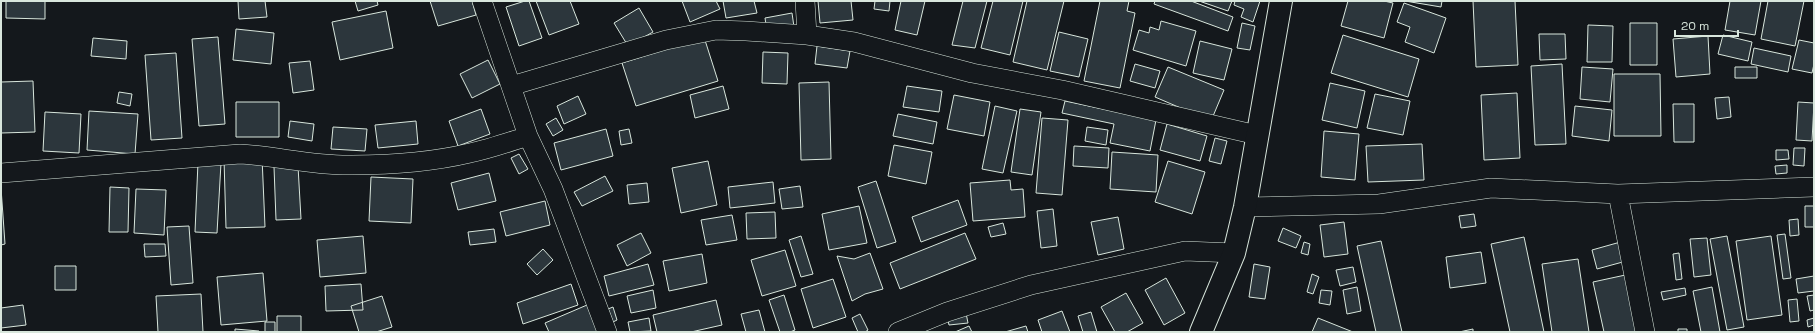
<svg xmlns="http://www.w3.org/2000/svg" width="1815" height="333" viewBox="0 0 1815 333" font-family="'Space Grotesk',sans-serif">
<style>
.building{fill:#2c363c;stroke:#d8e6dc}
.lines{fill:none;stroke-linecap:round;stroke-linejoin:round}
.street-casing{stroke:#d8e6dc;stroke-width:20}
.secondary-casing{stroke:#d8e6dc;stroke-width:24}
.street{stroke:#14181c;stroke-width:19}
.secondary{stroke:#14181c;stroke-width:22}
</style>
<rect width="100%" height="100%" fill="#14181c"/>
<path class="building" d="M6,1H45V19L6,18Z
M238,1H265L267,17L239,19Z
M355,1H377L378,5L358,11Z
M430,1H472L476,15L438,26Z
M525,1H529L542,38L519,46L506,7Z
M536,1H570L579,24L549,35Z
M682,1H716L720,9L690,22Z
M723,1H754L757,13L726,18Z
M818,1H851L853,20L820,23Z
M875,1H890L889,11L874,9Z
M901,1H925L917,35L895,30Z
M963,1H987L975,48L952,45Z
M993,1H1023L1010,55L981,48Z
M1027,1H1064L1047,70L1013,62Z
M1100,1H1129L1127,11L1135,13L1120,88L1084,81Z
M1155,1H1191L1233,17L1228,31L1154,4Z
M1199,1H1232L1228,11Z
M1235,1H1260L1253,22L1241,17L1244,9L1234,5Z
M1348,1H1384L1393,3L1384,38L1341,26Z
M1405,1H1442L1441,7Z
M1473,1H1515L1518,65L1476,67Z
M1730,1H1761L1755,35L1725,30Z
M1768,1H1804L1795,46L1761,39Z
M1404,3L1446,18L1434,53L1405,42L1410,27L1397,22Z
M639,8L653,32L628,46L614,23Z
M386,11L393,48L340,60L332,22Z
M792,13L794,27L767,31L765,18Z
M1161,21L1196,31L1186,66L1133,50L1139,30L1149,33L1150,27L1159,30Z
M1242,23L1255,26L1250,50L1237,48Z
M1630,23H1657V65H1630Z
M1588,25L1613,26L1612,62H1587Z
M236,29L274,33L271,64L233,60Z
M1059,32L1088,39L1079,77L1050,71Z
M1539,34H1565L1566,59L1540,60Z
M1343,35L1419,59L1408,97L1331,73Z
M1723,35L1752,42L1748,61L1718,54Z
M1708,36L1710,74L1676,77L1673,39Z
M218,37L225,124L199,126L192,39Z
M704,37L718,81L636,106L622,63Z
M93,38L127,41L126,59L91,56Z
M1799,40L1814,43V64L1812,73L1792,69Z
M1200,41L1232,49L1224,80L1193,73Z
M817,46L850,51L847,68L815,64Z
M1754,48L1791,56L1788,72L1751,64Z
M763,52L788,53L787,84L762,83Z
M176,53L182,138L151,140L145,55Z
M488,60L500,84L472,98L460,74Z
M310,61L314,90L293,93L289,63Z
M1135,64L1160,71L1155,88L1130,81Z
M1562,64L1566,144L1535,145L1531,66Z
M1168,67L1224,90L1211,121L1155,97Z
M1582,67L1613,69L1610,102L1580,99Z
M1735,67H1757V78H1735Z
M1614,74H1660L1661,136H1614Z
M33,81L35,132L1,133V82Z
M829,82L831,159L801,160L799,83Z
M1330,83L1365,91L1357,128L1322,120Z
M723,86L729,109L695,118L690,95Z
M907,86L942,91L939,112L903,107Z
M119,92L132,94L130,106L117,103Z
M1517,93L1520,158L1484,160L1481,95Z
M1375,94L1410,101L1403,135L1367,128Z
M954,95L990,102L984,136L947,129Z
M578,96L586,114L564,124L557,106Z
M1729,97L1731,117L1717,119L1715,98Z
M1065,101L1156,120L1150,151L1110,143L1114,124L1062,113Z
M236,102H279V137H236Z
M1798,102L1814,103L1812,141L1796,140Z
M1673,104H1694V142H1674Z
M995,106L1017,111L1003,173L982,169Z
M1575,106L1612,110L1609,141L1572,136Z
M481,109L490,134L458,146L449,121Z
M1020,109L1041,112L1032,175L1011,172Z
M89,111L138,114L135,154L87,150Z
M45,112L81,114L79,153L43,151Z
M898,114L937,122L933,144L893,136Z
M556,118L563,130L553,136L546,124Z
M1042,118L1068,120L1062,195L1036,193Z
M290,121L314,124L312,141L288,137Z
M416,121L418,144L378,148L375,125Z
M1167,124L1207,136L1200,161L1160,150Z
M333,127L367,129L365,151L331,149Z
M1087,127L1108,130L1106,145L1085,141Z
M606,129L613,156L561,170L554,143Z
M629,129L632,143L621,145L619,131Z
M1324,131L1359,134L1355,180L1321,177Z
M1215,138L1227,141L1221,164L1209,161Z
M1422,144L1424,180L1368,182L1366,146Z
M894,145L932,152L926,184L888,176Z
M1074,146L1109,148L1108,168L1073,166Z
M1794,148H1805L1804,166L1793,165Z
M1776,150H1788L1789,159L1776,160Z
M1112,152L1158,155L1156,192L1110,189Z
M519,154L528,169L519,174L511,158Z
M262,157L265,227L226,228L224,159Z
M708,161L717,205L681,213L672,168Z
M1168,161L1205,172L1192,214L1155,202Z
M198,162L221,163L217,233L195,232Z
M1787,165V173L1776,174L1775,166Z
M298,166L301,219L276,220L274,167Z
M489,173L496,201L458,210L451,183Z
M605,176L613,191L582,206L574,192Z
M371,177L413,179L411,223L369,221Z
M1010,180L1011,190L1023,189L1025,217L973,221L970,183Z
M876,181L896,242L877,248L858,187Z
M773,182L775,203L730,208L728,187Z
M647,183L649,202L629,204L627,185Z
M800,186L803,207L782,209L779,189Z
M110,187L129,188L128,232H109Z
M1,188L5,244L1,245Z
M136,189L166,190L164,235L134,233Z
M958,200L967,225L921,242L912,217Z
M545,201L550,225L506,236L500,212Z
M859,206L867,243L829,250L822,214Z
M1805,206H1814V227H1805Z
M1053,209L1057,246L1041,248L1037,211Z
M775,212L776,238L747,239L746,213Z
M1474,214L1476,226L1461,228L1459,216Z
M732,215L737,240L706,245L701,220Z
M1118,217L1124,249L1098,255L1091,222Z
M1798,219L1799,235L1790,236L1789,220Z
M1344,222L1348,254L1324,257L1320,225Z
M1003,223L1006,234L991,237L988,227Z
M189,226L193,283L171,285L167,227Z
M1283,228L1301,236L1296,248L1278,241Z
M494,229L496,242L470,245L468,232Z
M641,233L651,253L627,266L617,245Z
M965,233L976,259L900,289L890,263Z
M1785,234L1791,278L1783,279L1777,235Z
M363,236L366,273L320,277L317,240Z
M801,236L813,274L801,277L789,240Z
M1727,236L1744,327L1727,330L1710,239Z
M1771,236L1782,315L1747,320L1736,241Z
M1524,237L1544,332H1510L1491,244Z
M1707,238L1711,275L1694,277L1690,239Z
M1381,241L1402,332H1376L1357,246Z
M1624,241L1630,260L1597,269L1592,250Z
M1304,242L1310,244L1308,255L1301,253Z
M144,244H165L166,256L145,257Z
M543,249L553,260L537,275L527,264Z
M785,250L796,286L762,296L751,260Z
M1481,252L1486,283L1450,288L1446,257Z
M870,253L883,289L865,294L852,301L837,256L854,259Z
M1679,253L1682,279L1676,280L1673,254Z
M702,254L707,283L669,291L663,261Z
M1578,259L1589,332H1552L1542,264Z
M648,264L654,285L609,296L604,276Z
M1254,264L1270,267L1265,299L1249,297Z
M55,266H76V290H55Z
M1353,267L1356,282L1340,286L1336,270Z
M263,273L267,321L221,325L217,277Z
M1312,274L1319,277L1313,294L1307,292Z
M1630,274L1642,332H1604L1593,282Z
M1814,276V291L1798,293L1796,279Z
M1166,278L1185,313L1164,325L1145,290Z
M833,279L846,317L813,328L801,289Z
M361,284L363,310L326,311L325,286Z
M571,284L578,305L523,324L517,303Z
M1357,287L1361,311L1347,314L1343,290Z
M1712,287L1720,332H1701L1693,291Z
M1685,288L1686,295L1663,300L1661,292Z
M653,290L656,308L631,313L627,296Z
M1321,290L1332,291L1330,305L1319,303Z
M1126,293L1143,323L1127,332H1115L1101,307Z
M201,294L203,332H158L156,296Z
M784,295L795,330L790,332H780L769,300Z
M1814,295V310L1810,311L1807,296Z
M382,296L392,327L376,332H359L351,306Z
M1797,299L1799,321L1790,322L1788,300Z
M716,300L722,325L691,332H657L653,315Z
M23,305L26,325L1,328V308Z
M587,305L598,332H549L545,323Z
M613,307L617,320L613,322L608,309Z
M759,310L765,332H746L741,314Z
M1062,311L1070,332H1042L1038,320Z
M1091,312L1097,332H1083L1078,316Z
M966,313L968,323L949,325L947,316Z
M860,314L868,330L865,332H858L852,318Z
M277,316H301V332H277Z
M649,318L651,331L630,332L628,322Z
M1318,318L1353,332H1312Z
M1814,318V325L1808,327L1807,320Z
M265,322H275V332H265Z
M969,326L972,332H955Z
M1026,326L1028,332H1005Z
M235,329L259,331V332H235Z
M1473,329V332H1459Z
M1678,329H1687V332H1678Z"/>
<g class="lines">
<g class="street-casing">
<path id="street" d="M482,1L528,136L553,189L607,332
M805,1L807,35
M511,86L666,40L716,30L746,31L807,35L854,42L972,73L1062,90L1257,135
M1,173L240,154C277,156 314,166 352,165C391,165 432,162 470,153C490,149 509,142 528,136
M1618,194L1645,332
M1245,207L1379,204L1491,188L1618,194L1814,187
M898,332L947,312L1031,285L1185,251L1234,253"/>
</g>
<g class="secondary-casing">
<path id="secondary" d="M1201,332L1234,253L1245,207L1281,1"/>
</g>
<use href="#street" class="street"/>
<use href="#secondary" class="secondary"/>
</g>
<rect width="1815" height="333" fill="none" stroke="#d8e6dc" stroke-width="4"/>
<path d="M1675 30v6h63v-6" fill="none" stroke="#d8e6dc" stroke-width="2"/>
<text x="1681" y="30" font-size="12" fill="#d8e6dc" stroke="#14181c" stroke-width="3" paint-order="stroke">20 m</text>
</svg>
